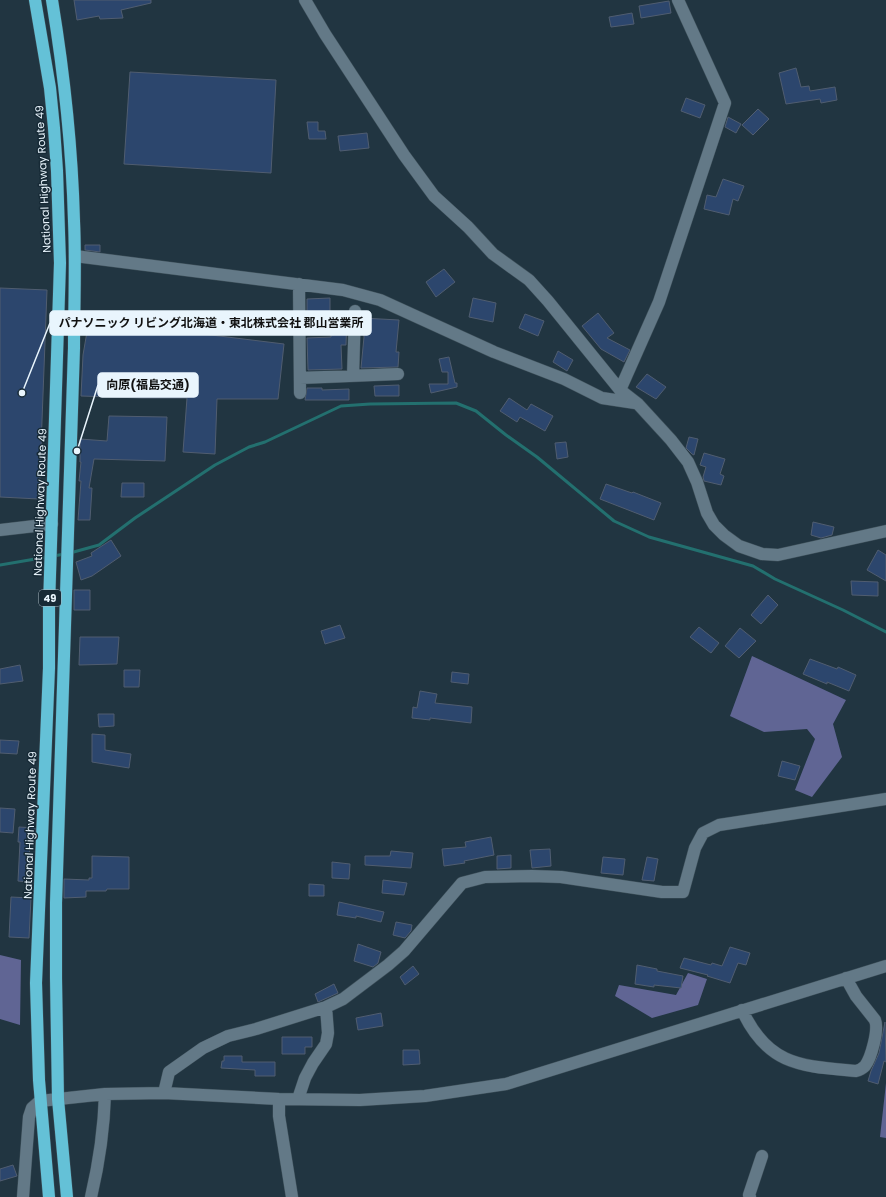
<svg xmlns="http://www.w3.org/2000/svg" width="886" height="1197" viewBox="0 0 886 1197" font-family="Poppins,'Noto Sans JP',sans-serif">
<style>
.forest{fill:#606594}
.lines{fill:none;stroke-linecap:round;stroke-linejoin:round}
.stream{stroke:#23706f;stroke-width:3}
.building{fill:#2c466d;stroke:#505d70}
.minor-casing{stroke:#3e505a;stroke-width:13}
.highway-casing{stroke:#3e505a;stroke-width:13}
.minor{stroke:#637987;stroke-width:12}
.highway{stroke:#64c1d7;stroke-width:12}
.labels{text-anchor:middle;stroke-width:3;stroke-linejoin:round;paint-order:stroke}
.shield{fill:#172a36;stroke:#aab8c1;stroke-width:1}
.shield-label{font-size:10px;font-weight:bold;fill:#e9f5fd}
.street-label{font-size:11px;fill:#e9f5fd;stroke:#172a36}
.leader{fill:none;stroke:#e9f5fd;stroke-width:1.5}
.callout-dot{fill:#e9f5fd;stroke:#172a36;stroke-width:1.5}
.callout{fill:#e9f5fd;stroke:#e9f5fd;stroke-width:1.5}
.callout-label{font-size:12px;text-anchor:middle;font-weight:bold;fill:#111}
</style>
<rect width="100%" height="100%" fill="#213541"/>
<path class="forest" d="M752,656L846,700L833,724L842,757L812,797L795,790L815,739L807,729L764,732L730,716Z
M0,955L21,960L20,1025L0,1019Z
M688,973L707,979L698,1005L652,1018L615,996L619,985L676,995Z
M886,1083V1138L880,1137Z"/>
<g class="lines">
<path class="stream" d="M70,553L99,545L135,518L215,465L249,447L265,442L341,406L370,404L456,403L476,411L506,435L537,457L614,521L649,537L753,566L775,579L843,610L886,632
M53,556L65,554
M0,565L47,557"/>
</g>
<path class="building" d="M74,0H151V3L121,10L123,18L100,19L99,16L77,20Z
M669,1L671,13L641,18L639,6Z
M632,13L634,24L611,27L609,17Z
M796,68L801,87L809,86L810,91L835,87L837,100L821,103L820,99L786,104L779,73Z
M130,72L276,80L271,173L124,164Z
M686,98L705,105L700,118L681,111Z
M758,109L769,119L753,135L742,125Z
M728,117L741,124L736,133L725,127Z
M307,122H318V131H325L326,139H309Z
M367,133L369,148L340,151L338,136Z
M723,179L744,186L738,201L733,199L729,215L704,209L707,195L716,197Z
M85,245H100V252L85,250Z
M444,269L455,282L436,297L426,282Z
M0,288L47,290L39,499L0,497Z
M330,298V311L307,312V299Z
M473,298L496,303L493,322L469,317Z
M347,312L346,345H341L342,369L308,370L307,338L331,337V335H334L333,313Z
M598,313L614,333L607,338L630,350L624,362L601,349L582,326Z
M525,314L544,321L538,336L519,328Z
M362,318L399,320L396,352H399L398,367L361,368L364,337Z
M89,320L284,344L278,399H217L215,454L183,452L187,398H142L81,396L83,355Z
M558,351L573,360L567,371L553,362Z
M449,357L455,383H457V387L431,393L429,384H448V372H442L439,359Z
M647,374L666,387L656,399L636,387Z
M399,385V396H375L374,386Z
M307,388H322V390L349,389V400H305Z
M509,398L527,410L531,404L553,416L545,431L520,417L517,422L500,411Z
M109,416L167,417L165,461L94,459L89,488H92L90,520H78L81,481H79L81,462H80V439L107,441Z
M689,437L698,439L694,455L692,454L686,448Z
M566,442L568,457L557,459L555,443Z
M704,453L725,459L720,474L724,476L721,485L704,481L703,477L706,467L700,465Z
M122,483H144V497H121Z
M606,484L632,493L633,492L661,503L654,520L600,499Z
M813,522L834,527L832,535L821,538L811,535Z
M111,540L121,556L92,576L81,580L76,562L92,556L91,553Z
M878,550L886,555V581L867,570Z
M851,581L878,582V596L852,595Z
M74,590H90V610H74Z
M768,595L778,605L761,624L751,615Z
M340,625L345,638L325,644L321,631Z
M699,627L719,643L711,653L690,637Z
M740,628L756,641L739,658L725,646Z
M80,637H119L117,664L79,665Z
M810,659L837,669L838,667L856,675L849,691L827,682V684L803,674Z
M20,665L23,681L0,684V669Z
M124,670H140L139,687H124Z
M452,672L469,674L468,684L451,682Z
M420,691L437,694L435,703L472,707L471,723L430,718V720L412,718L413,707L417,708Z
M98,714H114V726L99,727Z
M92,734L105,735V750L131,754L129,768L92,762Z
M0,740L19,741L17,754L0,753Z
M782,761L800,766L795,780L778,776Z
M0,808L15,809L13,833L0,832Z
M19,827L35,828L34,843L30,842L28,882L18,881L20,842H18Z
M491,837L494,855L464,861L465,863L444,866L442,849L466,847L465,842Z
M550,849L551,866L532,868L530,850Z
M391,851L413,853L411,868L365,865V856H390Z
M511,855V868L497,869V856Z
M92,856L129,857V889H107L106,891H86V897L64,898V879L89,880V878H92Z
M603,857L625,859L623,875L601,873Z
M647,857L658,859L654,881L642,880Z
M332,862L350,864L349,879L332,878Z
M383,880L407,883L404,895L382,893Z
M309,884L324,885V896H309Z
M11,897L31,898L29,938L9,937Z
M339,902L384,912L381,922L356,916V918L337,915Z
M396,922L412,925L411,931L405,938L393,935Z
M358,944L381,952L378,963L373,967L354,961Z
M730,947L750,953L746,965L738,963L730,983L707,976L708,975L680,968L684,958L711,965L712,963L722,966Z
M637,965L657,969V971L683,976L681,988L654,985V987L635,984Z
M413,966L419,974L405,985L400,977Z
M334,984L338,993L318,1002L315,994Z
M381,1013L383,1026L358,1030L356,1018Z
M885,1022L886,1062L884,1061L878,1084L868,1081L871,1071L879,1053Z
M282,1037H312V1047H305V1054H282Z
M403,1050H419L420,1064L403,1065Z
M224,1056H242V1062H275V1076H255V1070L221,1068L222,1061H224Z
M13,1165L17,1176L0,1181V1169Z"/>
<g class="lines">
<g class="minor-casing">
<path id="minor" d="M305,0L325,34L404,155L434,196L468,227L493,254L529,280L548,301L620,390L638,404L671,440L688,462L697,482L707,513L714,525L724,535L739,546L762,554L778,555L886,531
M75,256L343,290L380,300L494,352L564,379L602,398L635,403
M299,284L300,393
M353,376L355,311
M300,378L398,374
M620,390L659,302L725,103L678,0
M0,530L52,524
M742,1010C768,1066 801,1066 856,1071C860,1070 862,1069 865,1066C871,1058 879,1030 875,1020L856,996L846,978
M164,1093L169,1072L203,1048L228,1036L256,1029L326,1007L343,999L388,965L404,951L462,883L485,877L532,876L561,877L662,892H683L695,848L703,833L719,825L886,799
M279,1099V1116L292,1197
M298,1099L305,1078L313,1063L326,1044L328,1033L326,1007
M23,1197L29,1117L32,1108L40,1101L105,1094L164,1093L279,1099L360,1100L425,1096L506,1084L886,966
M91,1197C99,1163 104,1129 105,1094
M750,1197L749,1195L762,1156"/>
</g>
<g class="highway-casing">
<path id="highway" d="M35,0L50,88L54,128L57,171L60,263L49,606V668L36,983L39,1080L49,1197
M52,0C64,73 72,146 74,221C76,263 74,306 74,348L56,903V978L58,1099L67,1197"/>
</g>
<use href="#minor" class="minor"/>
<use href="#highway" class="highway"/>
</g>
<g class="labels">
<rect class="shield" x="39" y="590" width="22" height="16" rx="3"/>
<g class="shield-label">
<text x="50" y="602">49</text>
</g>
<g class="street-label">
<text transform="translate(43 179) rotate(-93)" y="4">National Highway Route 49</text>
<text transform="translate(40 502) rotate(-88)" y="4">National Highway Route 49</text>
<text transform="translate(30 825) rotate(-88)" y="4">National Highway Route 49</text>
</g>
</g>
<path class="leader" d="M22 393L50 323M77 451L98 385"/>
<g class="callout-dot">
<circle cx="22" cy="393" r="4"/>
<circle cx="77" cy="451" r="4"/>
</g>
<g class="callout">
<rect x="50" y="311" width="321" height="24" rx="4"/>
<rect x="98" y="373" width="100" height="24" rx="4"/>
</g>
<g class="callout-label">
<text x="211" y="327">パナソニック リビング北海道・東北株式会社 郡山営業所</text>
<text x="148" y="389">向原(福島交通)</text>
</g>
</svg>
